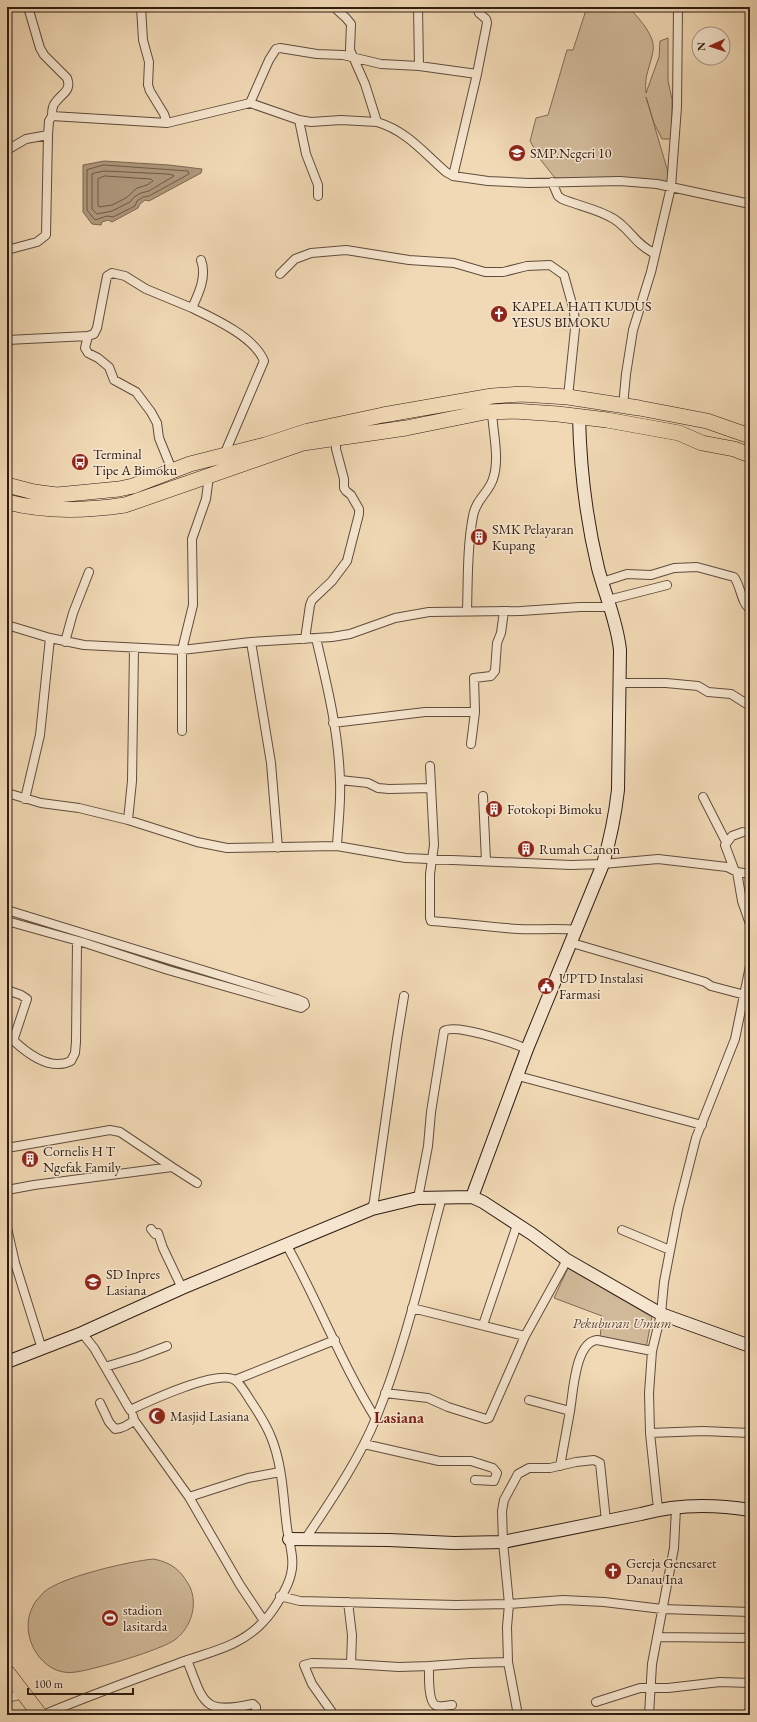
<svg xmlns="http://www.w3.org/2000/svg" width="757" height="1722" viewBox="0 0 757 1722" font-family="'EB Garamond',serif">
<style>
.green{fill:#d0b999;stroke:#806b56}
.water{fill:#af997e;stroke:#7c6753}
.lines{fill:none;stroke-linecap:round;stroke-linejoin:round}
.shore{stroke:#6f5b48;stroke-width:1}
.street-casing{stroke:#604c3c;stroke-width:10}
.secondary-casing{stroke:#2f1d13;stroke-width:14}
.highway-casing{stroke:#2f1d13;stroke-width:16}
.street{stroke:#f6e6cf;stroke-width:8}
.secondary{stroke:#f6e6cf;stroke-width:12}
.highway{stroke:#f1d9b5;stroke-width:15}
.labels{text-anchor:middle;stroke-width:3;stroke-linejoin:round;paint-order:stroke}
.poi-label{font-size:14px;fill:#2f1d13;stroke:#f6e6cf;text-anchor:start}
.park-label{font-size:14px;font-style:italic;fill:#5f4c3b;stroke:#f6e6cf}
.quarter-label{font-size:16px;font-weight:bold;fill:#7a1f14;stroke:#f6e6cf}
</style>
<rect width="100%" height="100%" fill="#f1d9b5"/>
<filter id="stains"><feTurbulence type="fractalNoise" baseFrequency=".005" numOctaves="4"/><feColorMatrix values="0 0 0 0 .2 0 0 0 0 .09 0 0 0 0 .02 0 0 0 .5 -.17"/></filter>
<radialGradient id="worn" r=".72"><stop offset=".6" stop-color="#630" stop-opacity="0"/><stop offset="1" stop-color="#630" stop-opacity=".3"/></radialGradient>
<path class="green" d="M587,7H628C638,17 656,36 653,51C650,68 644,75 646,93L659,57L660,41L668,38V81L672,99V139H662L654,123L646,97L670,179V186L594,179L555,178L540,159L530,141L536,118L548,115L567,50H573Z
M568,1268L652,1317L646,1348L600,1339L602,1316L554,1298Z
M154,1559C172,1563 181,1570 190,1587C198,1605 191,1627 176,1639C162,1650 96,1669 76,1672C42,1678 17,1635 33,1606C35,1601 41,1596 44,1592C61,1577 130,1561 154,1559Z"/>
<path class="water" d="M104,161L169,165L202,169L201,173L149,201L145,200L140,204L138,208L112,222L108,220L102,222L101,225L92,224L83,212V165Z"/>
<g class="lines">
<path class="shore" d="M104,165L188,171L189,174L149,196L143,197L137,201L135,206L113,217L107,216L95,220L87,210V170Z
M104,171L168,174L173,175L174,176L149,191L141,193L134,197L130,202L112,211L97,214L92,209V174Z
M105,176L151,179L153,181L147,185L137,188L126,198L112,205L99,207L98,205V179Z"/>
<g class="street-casing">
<path id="street" d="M28,7L40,48L44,55L67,78C72,91 62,93 55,103C52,106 52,112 52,116
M141,7L143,40L149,62L148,85L150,91L164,114L167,123
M334,7L346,18L351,24L350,50L365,84L377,122C407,131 423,152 446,172L453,176L488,181L529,183L620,181L657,184L750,204
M418,7L419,66
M477,74L487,23L486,19L479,13L477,7
M250,103L269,60L276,49L280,48L317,54L343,55L381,64L419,66L477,74L453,176
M299,120L306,154L318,185V196
M7,150L26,139L48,135
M552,182L558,196L562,199C579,206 598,209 614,219C630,229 636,245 654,253
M7,250L37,242L46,235L48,135L49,121L52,116L167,123L250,103L299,120L311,122L341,120L377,122
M201,260C207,276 199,293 192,308C213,318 255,337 264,361L224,455
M280,274L295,259L311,253L346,250L409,260L454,263L485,272H503L527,266L550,265L564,275L574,311L575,329L568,397
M88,336L85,348L88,353L98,358L109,367L114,380L136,392L151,412L157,423L159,438L172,470
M7,340L88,336L94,334L97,328L107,276L112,273L125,276L146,289L192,308
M623,406L626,374L633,330L651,272L671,187L677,107L678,7
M602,582L627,574L651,575L674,568L697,567L734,577C741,586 741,603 750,609
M608,600L667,585
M467,611C468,580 467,547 473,516C476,499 488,494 493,479C500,459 493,433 492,412
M7,625L50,638L84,645L182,650L251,642L332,637L350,634L395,618L429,612L521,611L580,607H610
M316,638C327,685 339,733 340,782C341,803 338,825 337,846
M305,639L310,605L312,600L332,581L347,561L359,514V509L351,495L346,491L344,488V479L336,449V438
M65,642L73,613L89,572
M251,642L271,763L278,848
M620,683H666L698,686L708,692L731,694L750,706
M333,723L425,712H475
M182,731V650L193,605L192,539L206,499L209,476
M471,744L475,712L474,678L491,676L495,671L497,643L501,633L504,611
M430,766L434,845L430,874V918L431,921C460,923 489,927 518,929C538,930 557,928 577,930
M340,780L368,783L378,788L389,789L431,788
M7,793L41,803L79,808L128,820L197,842L227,848L337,846L406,858L571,865L603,864L658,859L727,867L737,872L742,901L750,924
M483,796L486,861
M703,797L726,842
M25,799L40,735L50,638
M128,820L132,781L134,648
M734,869L725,845L732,836L743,832
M737,872L750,874
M7,910L297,999L304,1002L305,1005L301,1008L168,970L82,942L7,921
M572,943L705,982L711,986L745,995
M7,990L21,995L27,999L14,1038V1041C28,1054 51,1071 71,1061L75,1053L76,1042L77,941
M518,1076L702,1125
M7,1148L110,1130L120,1132L172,1167L34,1185L7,1190
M172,1167L197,1183
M418,1198L428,1146L431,1112L444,1031C456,1023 513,1043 527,1049
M372,1209L374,1201L397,1039L404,996
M7,1228L15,1263L42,1349
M151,1229L155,1234L158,1233L163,1248L182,1288
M622,1230L670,1250
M286,1244C318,1301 341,1363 376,1419
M412,1308L525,1336
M483,1325L517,1225
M105,1367L138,1357L167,1346
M235,1380L335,1340
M385,1393L428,1398L448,1407L486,1419L489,1418L525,1336L567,1260
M529,1400L570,1411C573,1394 575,1342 597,1340L652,1351
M100,1403L109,1422L115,1429C123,1428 129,1425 134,1420L133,1416
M134,1420L189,1497L240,1585L264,1621
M650,1433L703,1431L750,1433
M364,1444L439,1461H471L493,1468L497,1473L494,1481L475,1480
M560,1466L570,1411
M189,1497L248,1478L280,1472
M658,1509L650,1433L649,1393L652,1351L661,1314L664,1282L678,1209L696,1138L735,1039L750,966
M306,1538C330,1502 360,1458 376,1418C405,1347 422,1271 442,1197
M280,1596L300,1601L456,1605L509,1604L563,1600L604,1602L662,1609L750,1612
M348,1602L352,1635L351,1664L399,1667L429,1666C429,1675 428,1700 435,1705C439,1708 447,1705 452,1705
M657,1637L750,1638
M187,1660C204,1703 202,1715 253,1704L256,1707V1715
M429,1666L471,1663L508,1662
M7,1698L23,1694
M596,1702L640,1688H668L720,1682L750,1683
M43,1715C88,1696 133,1680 179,1663C209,1652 240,1647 263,1622C273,1612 288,1588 291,1574C295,1559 289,1543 287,1528C283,1498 283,1466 271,1437C266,1424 258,1412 250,1400C246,1394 239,1381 233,1379C214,1371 149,1401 130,1410L94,1348L82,1333
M334,1715L312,1684L304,1665L312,1663L351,1664
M518,1715L508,1662L507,1627L509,1604L503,1542L502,1511L504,1500L518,1474L529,1468H550L576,1462L594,1460L600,1463L606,1521
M649,1715L652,1664L674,1548L676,1508"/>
</g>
<g class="secondary-casing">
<path id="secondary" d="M472,1197L527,1049L603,864C610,840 615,816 618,790L620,650C617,621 605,595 598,568C586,518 580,467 579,416
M7,1362L82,1333L182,1288L372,1209L418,1198L472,1197L483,1202L532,1234L567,1260L661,1314L750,1346
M289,1539L389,1540L454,1543L503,1542L641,1514C677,1504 714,1504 750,1510"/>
</g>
<g class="highway-casing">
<path id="highway" d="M7,485L34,492L57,495L119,489L133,486L190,464L265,445L308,431L383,415L492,396L521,394L568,397L639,408L707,421L750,436
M7,502C46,512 85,511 125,505L303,443L406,428L485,412L514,411L558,414L607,420L679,433L702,443L734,449L750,455
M7,1672L40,1715"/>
</g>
<use href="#street" class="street"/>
<use href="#secondary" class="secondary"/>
<use href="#highway" class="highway"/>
</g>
<defs>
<g id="school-disc" transform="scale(0.9)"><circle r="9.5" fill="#8f2418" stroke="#f6e6cf"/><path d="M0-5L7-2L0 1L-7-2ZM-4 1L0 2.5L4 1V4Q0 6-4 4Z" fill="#fff"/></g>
<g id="church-disc" transform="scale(0.9)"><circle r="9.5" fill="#8f2418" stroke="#f6e6cf"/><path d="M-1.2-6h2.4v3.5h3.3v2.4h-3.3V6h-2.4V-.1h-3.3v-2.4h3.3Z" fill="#fff"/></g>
<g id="bus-disc" transform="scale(0.9)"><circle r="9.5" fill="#8f2418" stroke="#f6e6cf"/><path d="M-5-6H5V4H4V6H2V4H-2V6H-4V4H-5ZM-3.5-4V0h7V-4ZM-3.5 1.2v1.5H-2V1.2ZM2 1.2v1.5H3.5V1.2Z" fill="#fff"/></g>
<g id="building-disc" transform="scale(0.9)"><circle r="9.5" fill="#8f2418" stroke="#f6e6cf"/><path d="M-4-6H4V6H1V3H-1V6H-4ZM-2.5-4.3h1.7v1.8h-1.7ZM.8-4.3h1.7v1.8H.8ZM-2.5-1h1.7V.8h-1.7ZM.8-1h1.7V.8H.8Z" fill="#fff"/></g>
<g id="civic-disc" transform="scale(0.9)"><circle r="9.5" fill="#8f2418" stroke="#f6e6cf"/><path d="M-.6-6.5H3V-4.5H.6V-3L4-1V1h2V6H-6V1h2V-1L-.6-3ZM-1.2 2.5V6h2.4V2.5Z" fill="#fff"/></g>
<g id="mosque-disc" transform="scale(0.9)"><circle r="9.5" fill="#8f2418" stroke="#f6e6cf"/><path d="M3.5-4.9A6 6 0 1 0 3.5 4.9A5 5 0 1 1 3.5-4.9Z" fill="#fff"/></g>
<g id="stadium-disc" transform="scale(0.9)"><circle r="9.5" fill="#8f2418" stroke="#f6e6cf"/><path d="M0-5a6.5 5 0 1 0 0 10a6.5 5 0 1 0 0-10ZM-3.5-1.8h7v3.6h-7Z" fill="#fff"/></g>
</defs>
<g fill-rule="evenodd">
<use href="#school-disc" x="517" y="153"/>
<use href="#church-disc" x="499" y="314"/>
<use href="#bus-disc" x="80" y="462"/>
<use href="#building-disc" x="479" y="537"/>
<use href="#building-disc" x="494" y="809"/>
<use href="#building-disc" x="526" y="849"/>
<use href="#civic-disc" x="546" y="986"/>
<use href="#building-disc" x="30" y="1159"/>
<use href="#school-disc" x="93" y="1282"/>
<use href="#mosque-disc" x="157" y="1416"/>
<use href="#church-disc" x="613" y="1571"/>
<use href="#stadium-disc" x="110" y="1618"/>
</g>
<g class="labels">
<g class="poi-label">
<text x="530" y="158">SMP.Negeri 10</text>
<text x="512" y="311">KAPELA HATI KUDUS<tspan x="512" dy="16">YESUS BIMOKU</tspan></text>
<text x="93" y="459">Terminal<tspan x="93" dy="16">Tipe A Bimoku</tspan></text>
<text x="492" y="534">SMK Pelayaran<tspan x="492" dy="16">Kupang</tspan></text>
<text x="507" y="814">Fotokopi Bimoku</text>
<text x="539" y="854">Rumah Canon</text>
<text x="559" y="983">UPTD Instalasi<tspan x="559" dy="16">Farmasi</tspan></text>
<text x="43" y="1156">Cornelis H T<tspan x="43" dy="16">Ngefak Family</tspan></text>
<text x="106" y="1279">SD Inpres<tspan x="106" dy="16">Lasiana</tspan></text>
<text x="170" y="1421">Masjid Lasiana</text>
<text x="626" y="1568">Gereja Genesaret<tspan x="626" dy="16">Danau Ina</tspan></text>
<text x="123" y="1615">stadion<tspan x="123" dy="16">lasitarda</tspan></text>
</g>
<g class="park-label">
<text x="622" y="1328">Pekuburan Umum</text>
</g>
<g class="quarter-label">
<text x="399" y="1423">Lasiana</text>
</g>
</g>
<rect width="757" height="1722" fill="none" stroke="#f1d9b5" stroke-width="24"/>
<rect x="8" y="8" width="741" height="1706" fill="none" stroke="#2f1d13" stroke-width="2"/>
<rect x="12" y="12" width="733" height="1698" fill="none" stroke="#2f1d13"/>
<g transform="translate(711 46) rotate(267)"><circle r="19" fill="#f6e6cf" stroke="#a69684"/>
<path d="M0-3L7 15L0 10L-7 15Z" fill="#8f2418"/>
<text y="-6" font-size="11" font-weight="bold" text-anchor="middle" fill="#2f1d13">N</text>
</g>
<path d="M28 1688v6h105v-6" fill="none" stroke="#2f1d13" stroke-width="2"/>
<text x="34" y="1688" font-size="12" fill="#2f1d13" stroke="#f6e6cf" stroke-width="3" paint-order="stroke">100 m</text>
<rect width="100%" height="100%" filter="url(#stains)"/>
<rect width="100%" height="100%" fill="url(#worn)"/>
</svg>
